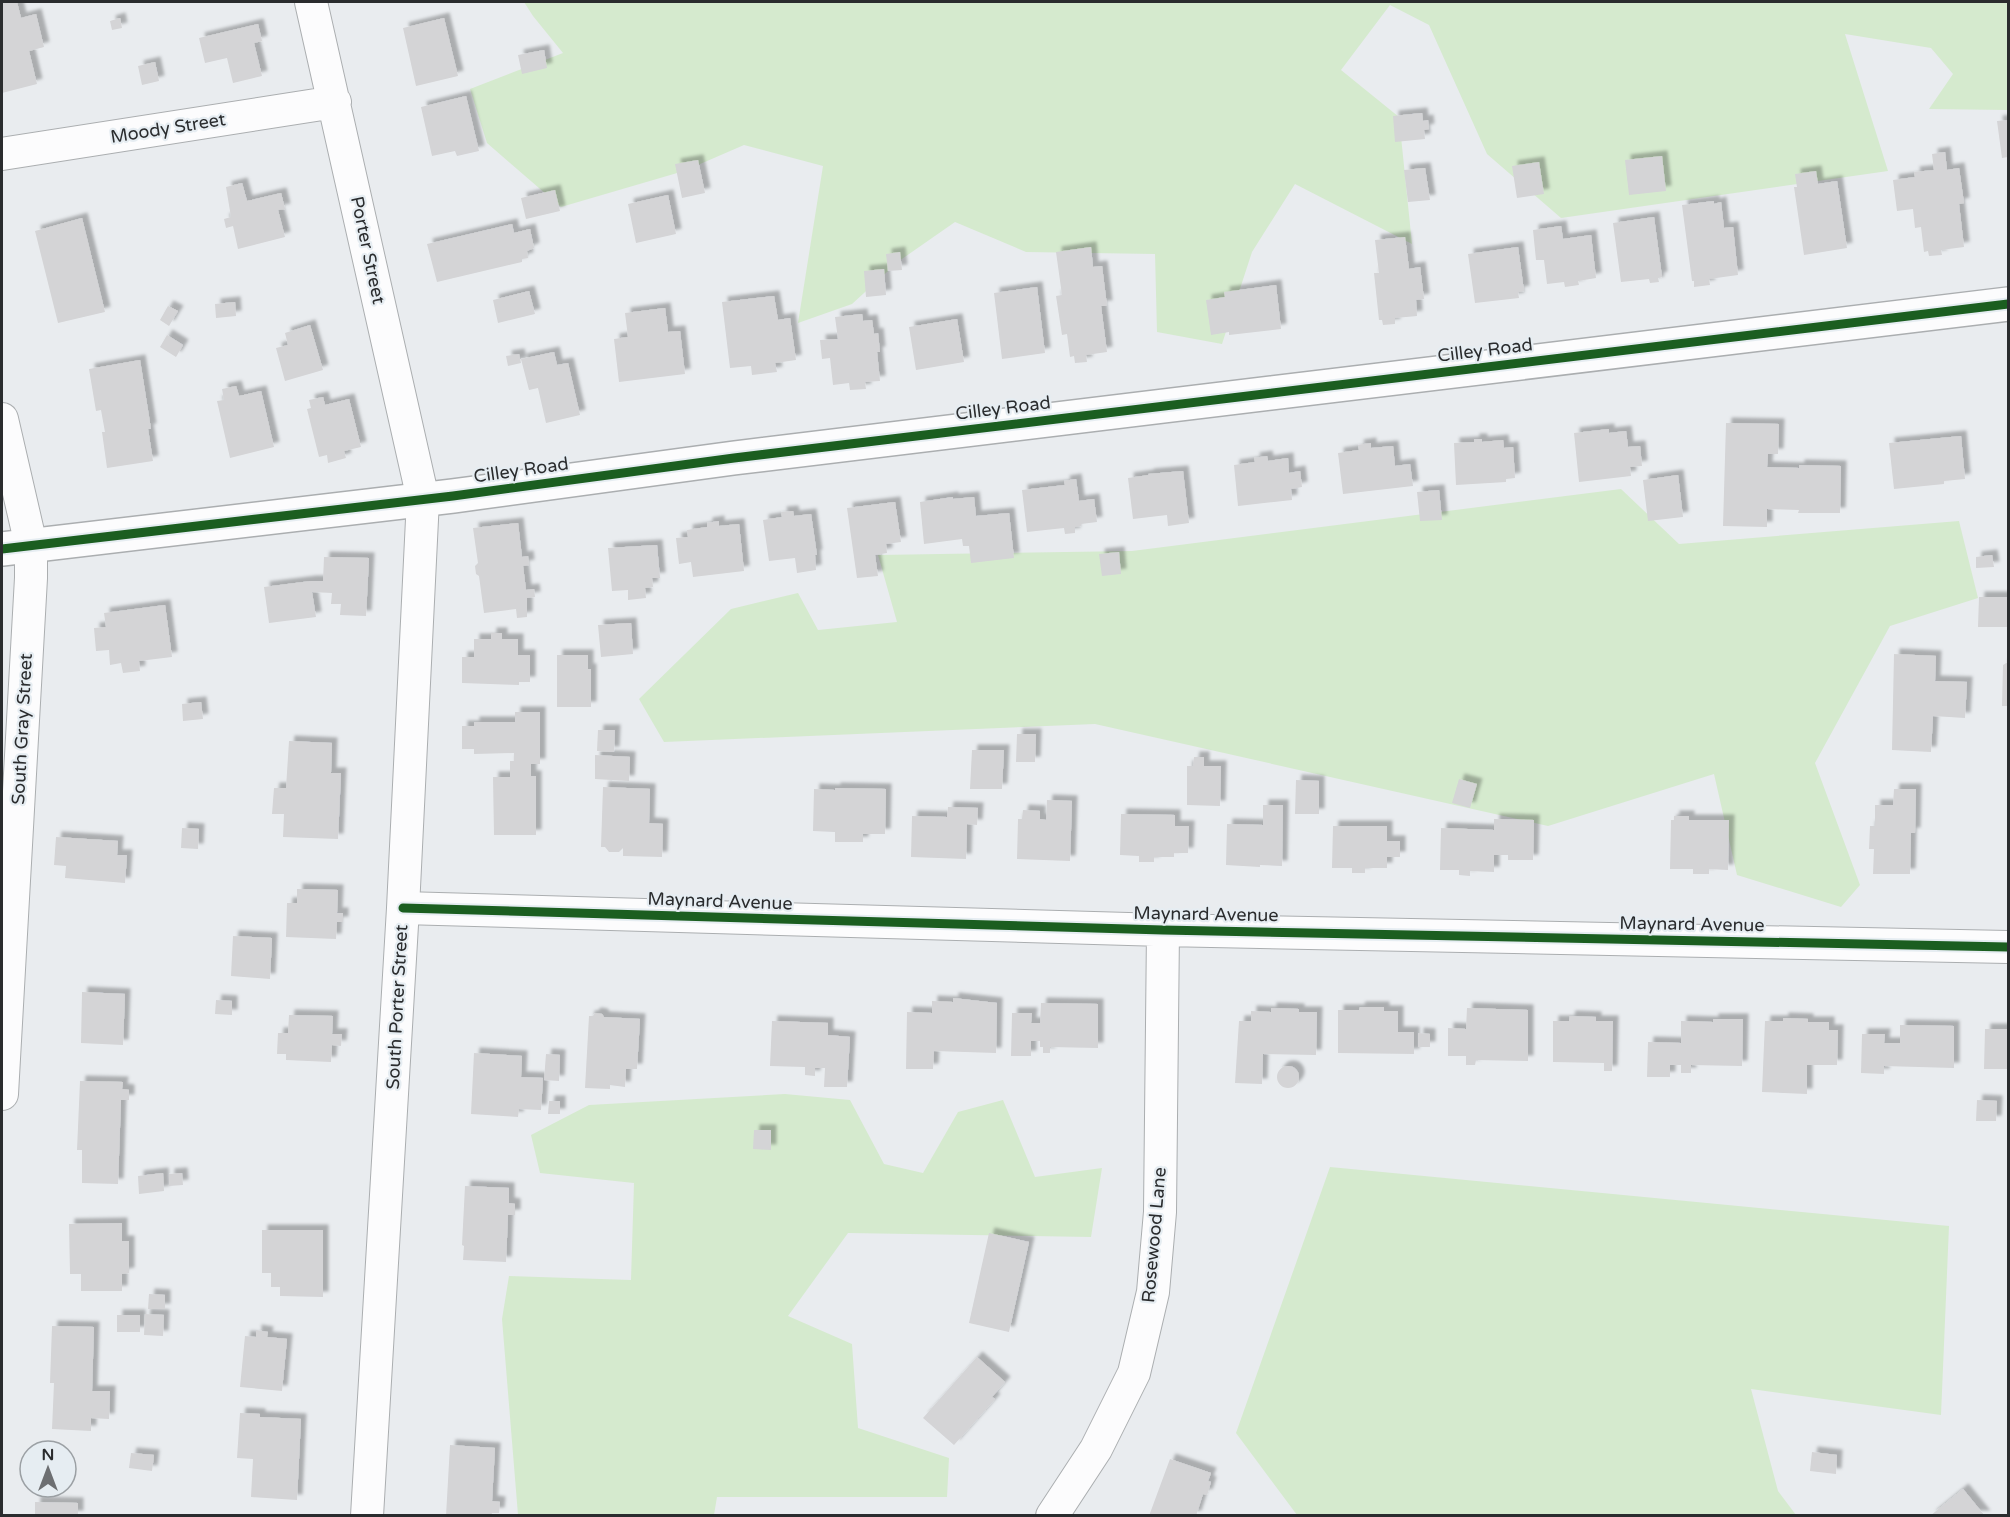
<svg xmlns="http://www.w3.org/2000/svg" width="2010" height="1517" viewBox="0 0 2010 1517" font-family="'Varela Round',sans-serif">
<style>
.green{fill:#d5eace}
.building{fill:#d4d4d6;filter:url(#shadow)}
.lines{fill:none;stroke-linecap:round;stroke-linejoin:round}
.minor-casing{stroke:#abaeb0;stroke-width:34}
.tertiary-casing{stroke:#abaeb0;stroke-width:36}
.minor{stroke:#fcfcfd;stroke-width:32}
.tertiary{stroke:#fcfcfd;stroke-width:33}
.cycleway-casing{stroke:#e6edf2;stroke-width:13}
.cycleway{stroke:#1b5e20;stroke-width:9}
.labels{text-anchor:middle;stroke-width:4.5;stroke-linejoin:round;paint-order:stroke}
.street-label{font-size:18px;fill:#2a2c2e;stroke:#e6edf2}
</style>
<defs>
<filter id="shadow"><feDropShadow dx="5.5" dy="-5.5" stdDeviation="1.5" flood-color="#0004"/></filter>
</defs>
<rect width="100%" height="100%" fill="#e9ecef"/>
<path class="green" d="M524,2H2008V110L1929,109L1953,74L1931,48L1845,34L1888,171L1561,218L1487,154L1429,25L1390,5L1341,70L1399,117L1412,244L1295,184L1252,252L1222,344L1157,332L1155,254L1026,252L955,222L899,261L852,304L798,323L823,166L744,145L684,171L561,207L487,143L470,89L563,53L533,16Z
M1621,489L1679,544L1959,521L1978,598L1890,626L1815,763L1860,885L1841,907L1737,875L1714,774L1548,826L1095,724L664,742L639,699L731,609L798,593L818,630L897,622L878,555L1132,551Z
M785,1094L850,1100L884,1164L923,1173L958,1112L1003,1100L1035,1177L1102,1168L1091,1237L848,1233L788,1316L852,1344L858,1428L949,1458L947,1497H717L714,1515H518L502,1319L509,1276L631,1280L634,1183L540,1173L531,1135L589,1105Z
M1330,1167L1949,1226L1941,1415L1751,1389L1778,1491L1796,1515H1297L1236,1433Z"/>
<path class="building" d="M2,2H17L21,18L36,14L44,47L29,51L37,84L2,93Z
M120,18L122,28L112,30L110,21Z
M444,18L458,76L416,86L403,28Z
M258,24L262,41L254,43L262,76L233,83L227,58L205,63L199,38Z
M544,50L547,68L522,74L518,55Z
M155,62L159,81L142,85L138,66Z
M466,96L479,151L457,156L455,151L432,156L421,107Z
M1422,113L1423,121L1428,120L1429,129L1424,130L1425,139L1395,142L1393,116Z
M2008,120V157L2002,158L1997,121Z
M1945,152L1947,170L1959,168L1964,203L1959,204L1964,247L1941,250L1942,255L1929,256L1928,251L1924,252L1921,227L1915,228L1913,209L1897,211L1893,180L1915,177L1914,172L1934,170L1932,154Z
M1662,156L1666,191L1629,195L1625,160Z
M698,160L705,193L682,198L675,164Z
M1539,162L1544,194L1517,198L1512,166Z
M1425,168L1430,200L1408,202L1404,170Z
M1816,171L1818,184L1837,181L1847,248L1804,255L1794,187H1797L1795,174Z
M242,183L247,201L281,193L285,209L278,210L285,237L238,249L233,226L226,228L224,219L231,217L226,187Z
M555,190L560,211L526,219L521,198Z
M668,195L676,234L636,243L628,204Z
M1714,201V204L1721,202L1724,228L1733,227L1738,275L1709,279L1710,285L1694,287V281H1692L1682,205Z
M1654,217L1662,277L1658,278L1659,282L1650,283L1649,279L1621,282L1613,223Z
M82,218L105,312L58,323L35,231Z
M512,224L514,233L530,229L534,248L527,251L528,258L522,259V262L437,282L427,244Z
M1561,226L1563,239L1591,235L1596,278L1578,281L1579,285L1565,287L1564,282L1547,284L1544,260H1536L1533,230Z
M1405,237L1409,269L1420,267L1424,299L1416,300L1417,316L1395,318V324L1383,325L1382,320H1379L1374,273H1379L1375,240Z
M1091,247L1093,267L1102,266L1107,306H1101L1107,352L1086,355L1087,362L1075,363L1074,356L1070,357L1067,334L1062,335L1056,296L1062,295L1056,252Z
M1518,247L1524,291L1518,292L1519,298L1475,303L1468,254Z
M900,252L902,270L888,271L886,254Z
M884,269L886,295L866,297L864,271Z
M1276,285L1281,329L1229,335V332L1211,335L1206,300L1225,297L1224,292Z
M1037,287L1045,353L1002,359L994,293Z
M529,291L535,314L498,323L493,300Z
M774,296L778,320L790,318L796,360L775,363L777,372L752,375L751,366L730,368L722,302Z
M235,302L236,316L216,318L215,304Z
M168,306L178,311L169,326L160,320Z
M665,308L668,332L680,331L685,374L619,382L614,339L628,337L625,313Z
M862,314L863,321L872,320L874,334L878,333L880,352H877L880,381L865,382L866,389L850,390L849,383L833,385L830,358L822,359L820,340L838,339L835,317Z
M957,319L964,362L916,370L909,327Z
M310,325L323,370L285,381L276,348L288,345L285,333Z
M167,335L183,345L176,357L160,347Z
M554,352L557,365L568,363L580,415L546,423L538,388L529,390L521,359Z
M519,354L521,363L508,366L506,356Z
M140,360L151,429H148L153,461L107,468L102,432H105L101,410L96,411L89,369Z
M236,386L239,396L261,391L274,447L230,458L217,401L224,400L222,389Z
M323,397L325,405L349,399L361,447L344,451L346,458L328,463L327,455L319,457L307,409L311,408L309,400Z
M1726,423L1779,424L1778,454H1768L1767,467L1799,468V465L1841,466L1840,513H1798L1799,510L1767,509V527L1723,526Z
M1609,429V433L1626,431L1628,447L1640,446L1642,466L1630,467L1631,476L1579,482L1574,433Z
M1961,436L1965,479L1944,481V484L1894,489L1889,443Z
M1474,439H1482V442L1503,440L1504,448L1513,447L1515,478L1506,479V482L1456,485L1454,443L1474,442Z
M1371,443V448L1393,446L1395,466L1410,464L1413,486L1343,494L1338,453L1359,450L1358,445Z
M1267,456L1268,461L1288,458L1289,473L1300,471L1302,487L1291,489L1292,500L1238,506L1234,465L1255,462L1254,458Z
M1183,471L1189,523L1168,526L1167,515L1133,519L1128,478L1149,475L1148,474Z
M1678,475L1683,517L1648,521L1643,480Z
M1076,479L1079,501L1094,499L1097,522L1081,524V526L1075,527V533L1065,534L1064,528L1027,532L1022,490L1065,485L1064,481Z
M1439,490L1442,520L1420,521L1417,492Z
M953,497V499L974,497L976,516L1009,513L1014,558L971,563L969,546H963L962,539L924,544L920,502Z
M895,502L901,542L886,544L887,553L875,555L878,576L857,578L847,508Z
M793,511L794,516L811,514L817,555H815L816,570L797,573L795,558L769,561L763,520L782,517L781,512Z
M719,521V526L739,524L744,571L693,577L691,562L679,564L676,538L688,537L687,530L707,527V523Z
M518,523L522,557L528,556L529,565L523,566L526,590L534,589L535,597L527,598V617L517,618L516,609L484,613L479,576L476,574L475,566L478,563L473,528Z
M657,545L660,578H652L653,587L645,588L646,598L628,600V590L612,591L608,548Z
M1119,552L1121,574L1102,576L1099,554Z
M1992,555L1994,567L1976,568V557Z
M324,557L369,558L366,616L340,615L341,604H331L332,593L312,592L316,617L269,623L264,587L311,581H323Z
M1979,597H2008V627H1978Z
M165,605L172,657L139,661L140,671L123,673L121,663L110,665L109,650L96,651L94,628L106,627L104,613Z
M631,623L633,654L601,657L598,625Z
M491,633H502V639H518V655H530V682H519V685L462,683V657H474V639H491Z
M1894,654L1936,656L1935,681L1967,682L1965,718L1933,716L1931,752L1892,750Z
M557,655H588V669H591V707H557Z
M2008,662V706H2002L2003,665Z
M201,702L203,719L183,721L182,704Z
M515,712H540V764H531V776H536V835H494L493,777H510V761H514V753L474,754V749H462V726H474V722H515Z
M598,730H615L614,752L597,751Z
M1017,734H1036L1035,762H1016Z
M289,741L332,743L331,773H341L338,839L283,837L284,814H272L274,788H286Z
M972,750H1004L1002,789H970Z
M595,755L630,757L629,781L595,779Z
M1194,757H1204V766H1221L1220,806L1187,805V766H1193Z
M1459,779L1477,784L1470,808L1452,803Z
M1296,780L1319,781V814H1295Z
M603,787L650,789L649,823L663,824L662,857L623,856V848L619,852H609L605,847H601Z
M835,788L886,789L885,834H863V842H835V832L813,831L814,789L835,790Z
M1894,789H1916L1915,833H1911L1910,874H1873L1874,849H1869L1870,826H1875V805H1893Z
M1047,800L1072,801L1070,861L1017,859L1018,819H1022L1023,810L1040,811V819L1046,820Z
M1263,805H1283L1282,866L1260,865V867L1226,865L1227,824L1263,825Z
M948,807L978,808L977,825L967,824L966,859L911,857L912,816L947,817Z
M1121,814L1175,815V826H1189L1188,853H1174V857H1154V862H1139V856L1120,855Z
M1674,816H1689V820H1729L1728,870L1709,869V874H1693V869H1670L1671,820H1674Z
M1494,819L1534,820L1533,860H1508V855H1494V872L1470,871V876L1459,875V870H1440L1441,828L1494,830Z
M1333,826H1387V841H1400V857H1387V868H1365V873H1352V868H1332Z
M182,828L199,829L198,849L181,848Z
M56,837L118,841L117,855H127L125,883L65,878L66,866L54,865Z
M297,889L338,890L337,913H343V922H337L336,939L286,937L287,903H297Z
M233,936L272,938L270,979L231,976Z
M82,992L125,994L123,1045L81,1043Z
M953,998L997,1003L996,1053L934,1051L933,1069H906L907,1012L932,1013V1001L953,1002Z
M216,1000L232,1001V1015L215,1014Z
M1041,1003L1098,1004V1048L1050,1047V1053H1043V1047H1040V1041H1031V1056H1011L1012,1013H1032L1031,1023H1040Z
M1360,1007H1384V1011H1398V1032H1414V1054L1338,1053V1010H1359Z
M1271,1008L1299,1009V1012H1317L1316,1055L1263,1054L1262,1084L1235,1083L1239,1021H1251V1011L1271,1012Z
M1467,1008L1528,1010V1061L1476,1060L1475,1065H1466V1056H1448V1028L1466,1029Z
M595,1013L602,1014L604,1017L640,1019L637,1069H626L625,1087L610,1085V1089L585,1088L589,1016H593Z
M289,1015L333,1016L332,1034H342L341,1046L332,1045L331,1062L286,1060V1054H277L278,1033H288Z
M1570,1016L1596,1017V1021H1613L1612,1071H1604V1063L1553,1062V1021H1569Z
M1783,1018L1808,1019V1022H1829V1030H1838L1837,1065H1807V1094L1762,1092L1765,1021H1783Z
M1713,1019H1743L1742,1066L1691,1065V1073H1681V1065H1670V1077H1647L1648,1042L1681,1043V1021L1713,1022Z
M772,1021L828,1023V1035L850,1037L847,1087H824L825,1068H815V1076L805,1075V1067L770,1066Z
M1900,1025L1954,1026V1068L1884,1066V1074L1861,1073L1862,1034H1885L1884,1043H1900Z
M1985,1029H2008V1069H1984Z
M1418,1033L1430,1034V1047H1418Z
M474,1053L522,1056L521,1077L543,1078L541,1110L519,1109L518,1117L471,1114Z
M546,1054L560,1055L559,1081L544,1080Z
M1277 1077a11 11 0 1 1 22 0a11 11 0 1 1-22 0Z
M80,1081L123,1082L122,1089L129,1090V1100H121L118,1184L82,1183V1150H77Z
M1977,1100L1997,1101L1996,1121H1976Z
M549,1101H560V1114H548Z
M754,1130H771V1150L753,1149Z
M163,1173L164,1191L139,1194L138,1176Z
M182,1173L183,1185L169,1186V1174Z
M465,1186L509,1188V1203L515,1204V1215H508L506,1262L463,1260L464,1246L462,1245Z
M122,1223V1241H129V1273L122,1274V1291H81V1274H70L69,1224Z
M262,1230H323V1297L280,1296V1287H271V1273H262Z
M989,1233L1029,1242L1009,1332L969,1323Z
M149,1294L165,1295V1309H148Z
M145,1314L164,1315L163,1336L144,1335Z
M117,1315H140V1332H117Z
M52,1326L94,1327L92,1391H110L109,1419L91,1418V1431L52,1429L54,1383H50Z
M256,1330L268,1332L267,1337L287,1339L282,1391L240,1387L245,1336L256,1337Z
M977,1357L1005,1382L992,1397L995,1399L954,1445L923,1418Z
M240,1413L260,1414V1417L301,1419L297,1500L251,1497L253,1459L237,1458Z
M450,1445L495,1448L492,1501L500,1502L499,1513H492L491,1516H446Z
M1812,1452L1837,1455L1836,1474L1810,1471Z
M131,1453L154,1455L152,1471L129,1468Z
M1170,1459L1211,1473L1208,1481L1211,1482L1207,1495L1203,1494L1196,1516H1149Z
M1963,1489L1985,1516H1930Z
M35,1502L78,1503V1516H35Z"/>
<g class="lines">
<g class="minor-casing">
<path id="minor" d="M311,2L423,499L403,908L367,1516
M2,154L335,102
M2,419L31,545V578L2,1094
M403,908L1163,930L2008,947
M1052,1516L1096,1449L1134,1373L1153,1292L1160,1212L1163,930"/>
</g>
<g class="tertiary-casing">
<path id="tertiary" d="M2,549L453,496L734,458L2008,304"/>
</g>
<use href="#minor" class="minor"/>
<use href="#tertiary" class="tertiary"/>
<g class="cycleway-casing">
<path id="cycleway" d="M2,549L453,496L734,458L2008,304
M403,908L1163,930L2008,947"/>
</g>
<use href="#cycleway" class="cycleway"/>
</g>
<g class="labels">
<g class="street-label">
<text transform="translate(168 128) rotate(-9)" y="6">Moody Street</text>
<text transform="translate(368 250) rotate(78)" y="6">Porter Street</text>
<text transform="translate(1485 350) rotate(-7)" y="6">Cilley Road</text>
<text transform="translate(1003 408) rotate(-7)" y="6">Cilley Road</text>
<text transform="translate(521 470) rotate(-8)" y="6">Cilley Road</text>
<text transform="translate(22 729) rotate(-87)" y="6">South Gray Street</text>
<text transform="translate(720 901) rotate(2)" y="6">Maynard Avenue</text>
<text transform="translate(1206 914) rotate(1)" y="6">Maynard Avenue</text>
<text transform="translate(1692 924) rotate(1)" y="6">Maynard Avenue</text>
<text transform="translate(397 1007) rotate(-87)" y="6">South Porter Street</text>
<text transform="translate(1154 1235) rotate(-85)" y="6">Rosewood Lane</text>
</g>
</g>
<rect width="2010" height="1517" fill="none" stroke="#2a2c2e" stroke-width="6"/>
<g transform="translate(48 1469)"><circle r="28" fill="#e6edf2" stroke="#9ba0a4" stroke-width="1.5"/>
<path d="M0-4.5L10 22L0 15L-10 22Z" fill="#6d6f72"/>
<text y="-9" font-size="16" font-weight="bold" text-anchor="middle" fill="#2a2c2e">N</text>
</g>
</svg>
